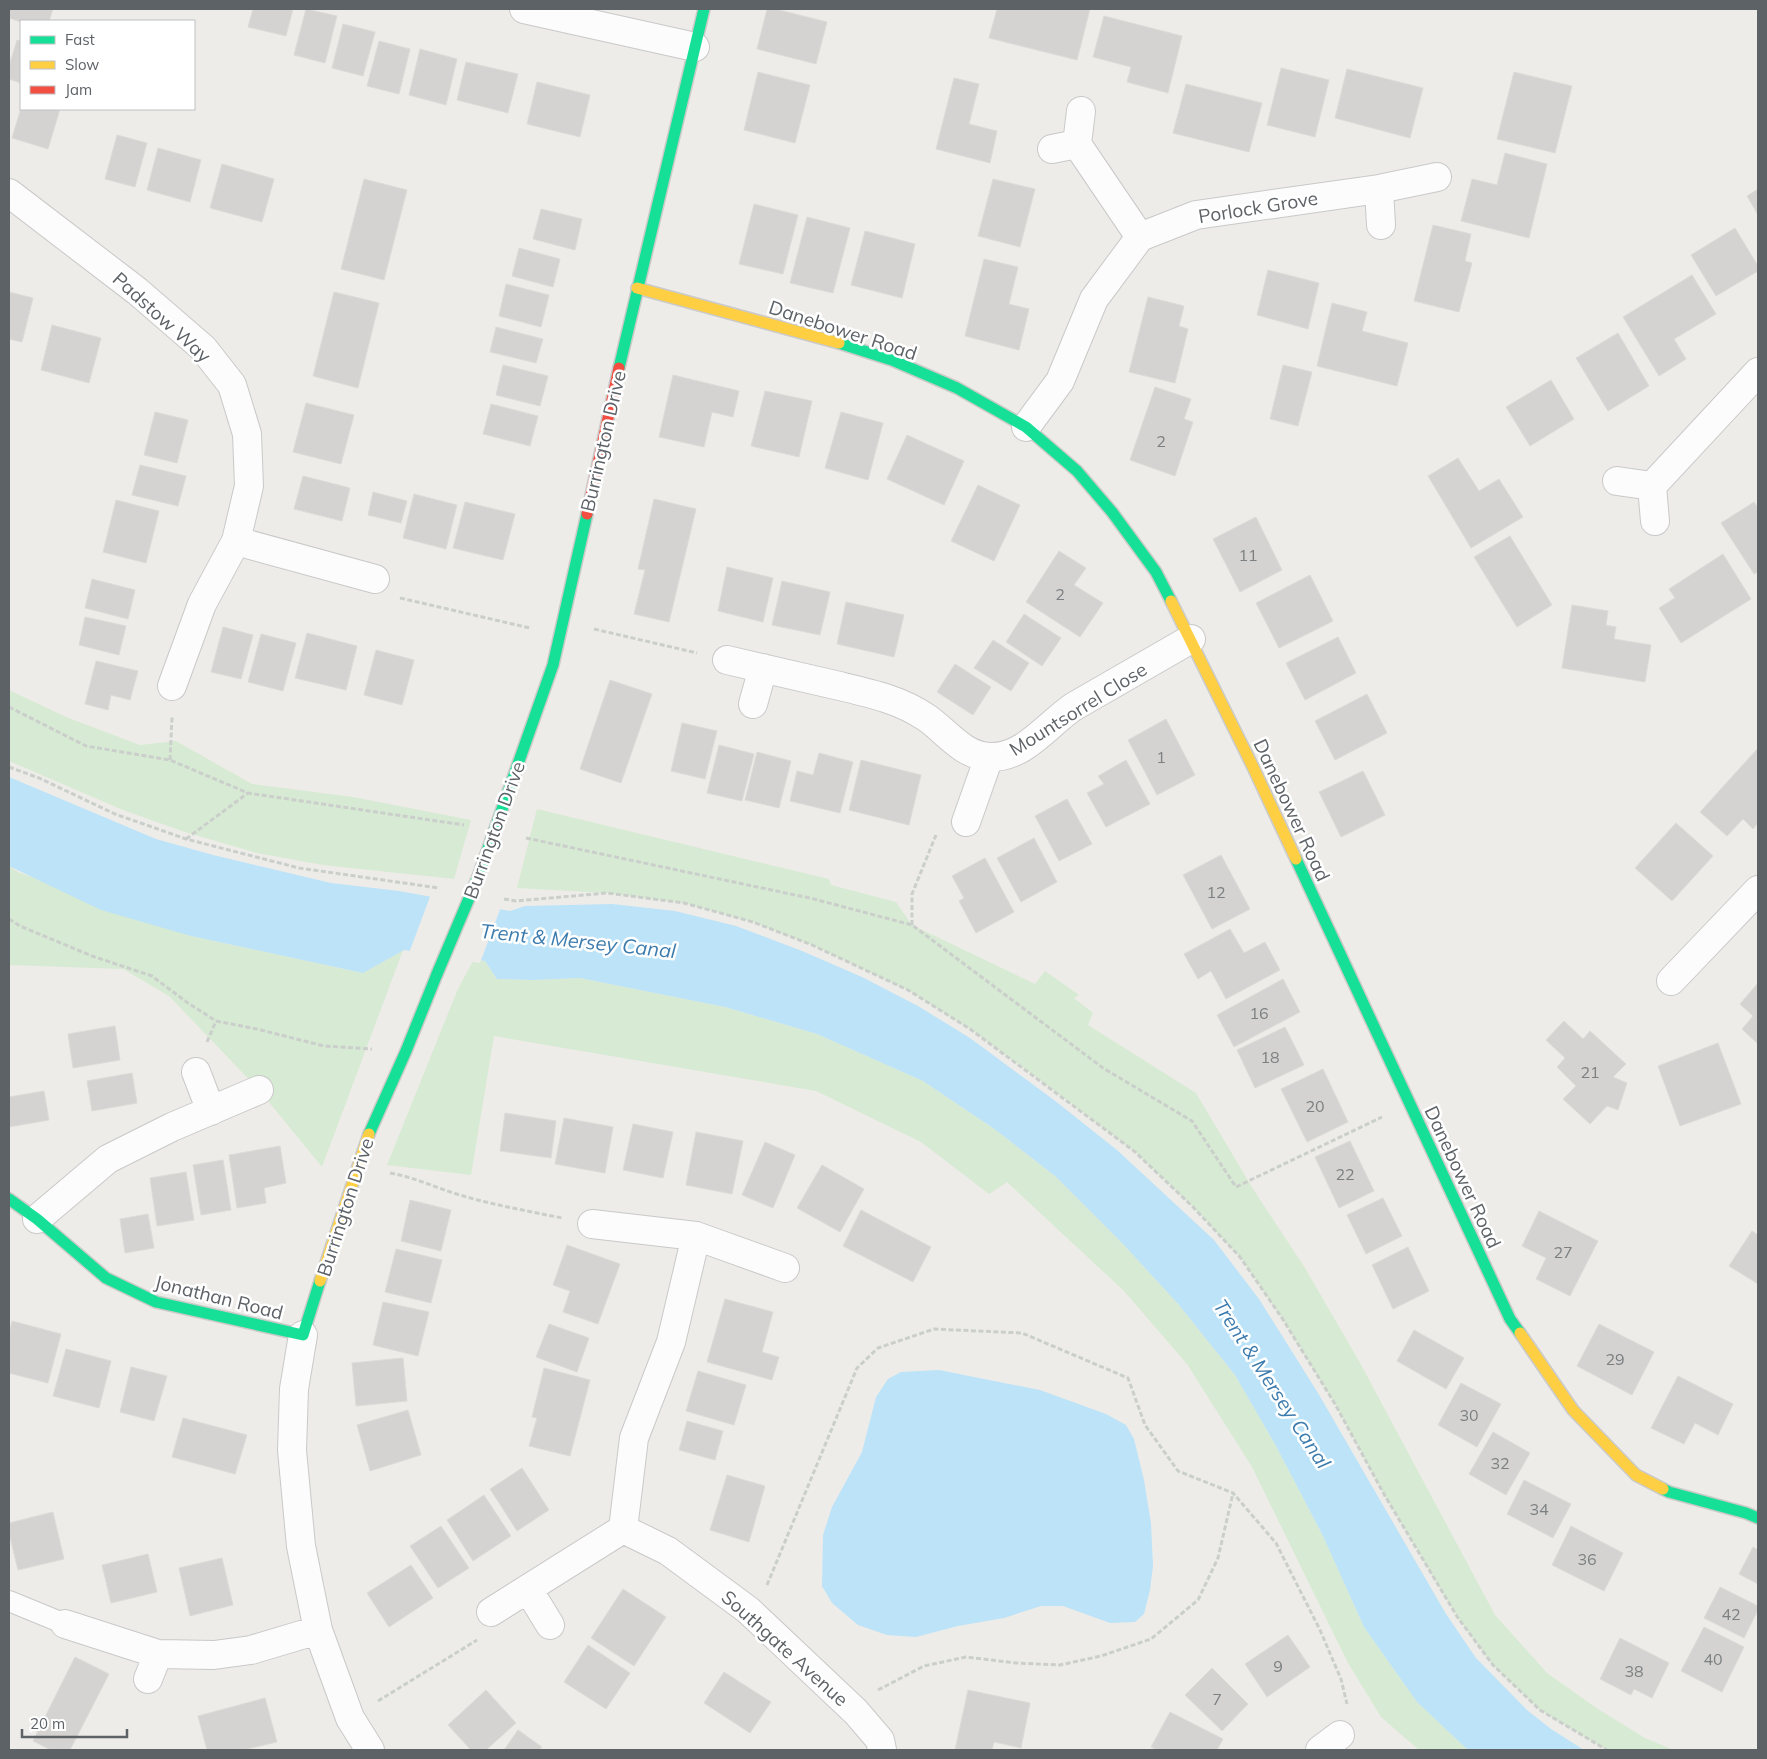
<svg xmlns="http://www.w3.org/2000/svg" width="1767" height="1759" viewBox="0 0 1767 1759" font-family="Mulish,sans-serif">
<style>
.green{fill:#d7ead3}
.water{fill:#bce3f8}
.pier{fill:#eeece8}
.building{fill:#d4d3d1;stroke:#dddbd8}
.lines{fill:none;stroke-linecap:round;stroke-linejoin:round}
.lane-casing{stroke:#c9c9c9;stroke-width:22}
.street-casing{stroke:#c9c9c9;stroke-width:30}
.fast-casing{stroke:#cacaca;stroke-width:14}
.slow-casing{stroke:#cacaca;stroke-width:14}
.jam-casing{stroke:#cacaca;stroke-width:14}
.path{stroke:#cacfcb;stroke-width:3;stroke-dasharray:5 2.5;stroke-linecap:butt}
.lane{stroke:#fcfcfc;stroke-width:20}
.street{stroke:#fcfcfc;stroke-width:28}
.fast{stroke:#16e098;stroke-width:11}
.slow{stroke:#ffcf43;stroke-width:11}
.jam{stroke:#f24e42;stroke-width:11}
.fast-bridge-casing{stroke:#cacaca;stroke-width:14;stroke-linecap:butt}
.fast-bridge{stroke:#16e098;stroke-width:11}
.labels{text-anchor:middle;stroke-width:5;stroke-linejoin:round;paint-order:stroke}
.number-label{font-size:16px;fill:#7c8082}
.street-label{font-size:19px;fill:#5d6267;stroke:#fff}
.water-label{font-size:20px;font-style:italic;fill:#3c7bad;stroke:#fff}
</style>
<rect width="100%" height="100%" fill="#eeece8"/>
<path class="green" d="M9,690L66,717L140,745L176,741L252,784L353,797L471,820L454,879L323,865L257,853L185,832L123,810L9,761Z
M537,809L829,879L831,885L896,902L912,925L1035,984L1045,971L1079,995L1074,998L1093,1013L1088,1025L1196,1093L1253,1189L1305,1268L1359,1361L1495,1615L1547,1673L1598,1709L1645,1738L1674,1750H1607L1540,1710L1493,1665L1458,1618L1385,1496L1335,1404L1282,1318L1240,1257L1192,1206L1134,1151L1028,1071L970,1029L908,990L812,945L753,922L684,903L607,893L517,888Z
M9,866L18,872L191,936L363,973L403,950L322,1167L259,1090L169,996L123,969L9,965Z
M474,959L485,961L497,979L534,980L580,978L725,1007L817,1034L923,1081L993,1128L1055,1176L1123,1244L1179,1305L1235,1375L1276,1446L1323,1536L1364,1627L1417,1702L1468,1750H1419L1381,1717L1348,1663L1252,1467L1187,1364L1124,1291L1007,1182L989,1194L921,1142L816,1091L494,1036L471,1175L387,1165L457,991Z"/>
<path class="water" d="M9,777L156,839L213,855L331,883L399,891L510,911L525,906L612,904L675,911L736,926L802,951L862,977L918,1006L970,1038L1054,1100L1117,1150L1214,1240L1259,1299L1318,1393L1446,1614L1476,1658L1527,1710L1551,1729L1584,1750H1468L1417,1702L1364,1627L1323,1536L1276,1446L1235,1375L1179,1305L1123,1244L1055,1176L993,1128L923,1081L817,1034L725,1007L580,978L534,980L497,979L485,961L404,950L363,973L191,936L101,910L9,866Z
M939,1370L1040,1390L1106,1414L1126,1425L1134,1439L1144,1480L1151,1523L1153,1566L1150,1590L1144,1614L1135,1622L1110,1623L1063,1606H1041L1004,1618L958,1626L916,1637L887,1635L858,1625L832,1603L822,1586L823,1535L832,1507L862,1452L876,1397L888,1379L901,1372Z"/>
<path class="pier" d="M431,894L501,907L480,963L409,953Z"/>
<path class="building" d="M9,9H53L49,21L21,22L9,18Z
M253,9H293L286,36L248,27Z
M306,9L337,16L325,63L294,55Z
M767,9H775L827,22L816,64L757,49Z
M997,9H1090L1077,60L989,38Z
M1104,16L1182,36L1168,93L1127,82L1131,67L1093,57Z
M343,24L375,32L363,76L332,68Z
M17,40L21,41V83L9,79V66Z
M379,41L410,49L399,94L367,86Z
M420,49L457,59L446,105L409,95Z
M466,62L518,74L508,113L457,100Z
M1281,68L1329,80L1315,137L1267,125Z
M1347,69L1423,88L1410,138L1335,118Z
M758,72L810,85L795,143L744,130Z
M1514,72L1572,86L1555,153L1497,139Z
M954,78L979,84L969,124L997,131L990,163L936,149Z
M537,82L590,95L580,137L527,124Z
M1186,84L1262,103L1249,152L1173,133Z
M21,108L60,109L48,149L12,138Z
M117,135L147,143L135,187L105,179Z
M158,148L201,160L190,202L147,190Z
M1505,153L1547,164L1529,238L1461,221L1472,179L1497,185Z
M222,164L274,179L262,222L210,208Z
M364,179L407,190L384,280L341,269Z
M993,179L1035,189L1020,247L978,236Z
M1758,189V215L1747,196Z
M754,204L798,215L783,274L739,264Z
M541,209L582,219L575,250L533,239Z
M807,217L850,228L833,293L790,283Z
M1433,225L1471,234L1465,261L1472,263L1459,312L1414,301Z
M1735,228L1758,266V271L1716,296L1691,255Z
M865,231L915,244L902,298L851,285Z
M519,248L560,259L553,287L512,276Z
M984,259L1018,267L1009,304L1029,309L1019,350L965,336Z
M1268,270L1319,283L1308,329L1257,315Z
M1692,275L1716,314L1674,339L1686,359L1659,376L1623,317Z
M506,284L549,295L541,327L499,316Z
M9,292L33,298L22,342L9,339Z
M334,292L379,303L358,388L313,376Z
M1148,297L1184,306L1179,326L1188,329L1175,383L1129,372Z
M1332,303L1367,312L1362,331L1408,343L1397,386L1317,366Z
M52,325L101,338L89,383L41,370Z
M496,327L543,339L536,363L490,352Z
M1618,333L1649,386L1608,411L1576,358Z
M503,365L548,376L540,406L496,395Z
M1283,365L1312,372L1298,426L1270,419Z
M673,375L739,391L733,417L712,412L704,447L659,437Z
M1551,380L1574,419L1530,446L1506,407Z
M1155,387L1191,399L1184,419L1193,422L1175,476L1130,460Z
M765,391L812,401L799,457L751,446Z
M306,403L354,415L341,464L293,452Z
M491,404L538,416L530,446L483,434Z
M155,412L188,420L177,463L144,455Z
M841,412L883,423L868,480L825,468Z
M907,435L964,461L944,505L887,479Z
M1458,458L1479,491L1499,479L1523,517L1471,548L1428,476Z
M140,465L186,476L178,506L132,495Z
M303,476L350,488L342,521L294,509Z
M978,485L1020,505L994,561L951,541Z
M373,492L407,501L401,523L368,515Z
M414,494L457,505L446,549L403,538Z
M654,499L696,509L669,622L634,614L645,570L638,569Z
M116,500L159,511L146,563L103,552Z
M465,502L515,514L503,560L453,548Z
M1754,502L1758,508V572L1754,574L1721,523Z
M1256,517L1282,570L1240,592L1213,539Z
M1510,536L1552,605L1517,627L1474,557Z
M1059,551L1086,568L1074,585L1103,603L1080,637L1026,602Z
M1723,554L1751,599L1681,643L1659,608L1675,598L1669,589Z
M727,567L773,578L763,622L718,611Z
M1310,575L1333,621L1279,648L1256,603Z
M92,579L135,590L128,619L85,608Z
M782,581L830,592L820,635L772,625Z
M846,602L904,615L894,657L837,644Z
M1572,605L1608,611L1606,625L1616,627L1614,639L1651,645L1645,682L1562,668Z
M1024,614L1061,638L1042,666L1006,642Z
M85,617L126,626L119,655L79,645Z
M223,627L253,635L241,679L211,672Z
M307,633L357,646L346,690L295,678Z
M261,634L296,643L283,691L248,682Z
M1338,637L1356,673L1305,700L1286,663Z
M993,640L1029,663L1011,691L974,668Z
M376,650L414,660L402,705L364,695Z
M96,661L138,671L130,700L111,695L108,710L85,704Z
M955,664L991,687L973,715L937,692Z
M610,680L652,694L621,783L580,769Z
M1367,694L1387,733L1335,760L1315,721Z
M1166,719L1195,775L1157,795L1128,740Z
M682,723L717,731L705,779L671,771Z
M719,745L754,754L742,801L707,793Z
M1758,748V823L1753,829L1743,819L1727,836L1700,812Z
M757,752L791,761L779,808L745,800Z
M819,753L853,762L840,813L790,801L797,771L813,775Z
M861,760L921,775L909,825L849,810Z
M1126,760L1150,804L1106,827L1087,793L1104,784L1098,776Z
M1363,771L1385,815L1341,837L1319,792Z
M1067,799L1092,844L1059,861L1035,816Z
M1676,823L1713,856L1672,901L1635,868Z
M1034,838L1057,882L1021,902L997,858Z
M1221,855L1250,909L1212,929L1183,875Z
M985,858L1014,912L976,933L959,901L964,898L952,876Z
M1230,929L1244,953L1265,942L1280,970L1226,999L1211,971L1198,979L1184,954Z
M1283,979L1300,1012L1234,1047L1217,1015Z
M1758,983V1044L1742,1029L1753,1016L1740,1004Z
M1564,1021L1583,1039L1590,1031L1626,1064L1613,1077L1627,1083L1618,1110L1607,1106L1590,1124L1563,1099L1576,1086L1557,1067L1565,1058L1546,1040Z
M115,1026L120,1060L73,1068L68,1034Z
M1285,1027L1304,1065L1255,1088L1237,1050Z
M1718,1043L1741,1104L1680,1126L1658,1066Z
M1323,1069L1348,1122L1307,1142L1281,1089Z
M132,1073L137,1103L92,1111L87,1081Z
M44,1091L49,1120L9,1127V1097Z
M505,1113L556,1121L551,1158L500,1151Z
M564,1118L613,1127L605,1173L555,1164Z
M633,1124L673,1132L663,1178L623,1170Z
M696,1132L743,1141L732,1194L686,1185Z
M1350,1141L1374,1191L1339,1208L1315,1157Z
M765,1142L795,1155L773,1208L742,1195Z
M280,1146L286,1183L264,1188L266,1203L237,1208L229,1155Z
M223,1160L231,1210L201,1215L193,1165Z
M822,1165L864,1189L840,1232L797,1208Z
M186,1172L194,1220L157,1226L150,1178Z
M1383,1198L1402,1236L1366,1254L1347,1215Z
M410,1200L451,1210L441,1251L401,1241Z
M861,1210L931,1247L913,1282L843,1246Z
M1539,1211L1598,1241L1570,1296L1536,1279L1546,1258L1522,1246Z
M148,1214L154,1248L125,1253L120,1219Z
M1752,1231L1758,1235V1284L1729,1266Z
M567,1245L620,1264L598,1324L563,1312L570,1291L553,1285Z
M1408,1247L1429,1291L1393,1309L1372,1265Z
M396,1249L442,1260L431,1303L385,1292Z
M725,1299L773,1312L762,1352L779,1357L772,1380L707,1362Z
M383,1302L429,1312L418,1356L373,1345Z
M12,1321L61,1334L48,1383L9,1373V1334Z
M549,1324L589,1338L577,1372L536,1357Z
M1599,1324L1654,1352L1632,1395L1577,1366Z
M1414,1330L1464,1358L1446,1389L1397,1361Z
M66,1349L111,1361L99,1408L53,1396Z
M403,1358L407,1401L356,1406L352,1363Z
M131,1367L167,1376L154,1421L120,1412Z
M544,1368L590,1380L570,1456L529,1446L537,1418L532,1417Z
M698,1371L746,1385L734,1425L686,1411Z
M1678,1376L1733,1404L1718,1435L1695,1423L1684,1444L1651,1428Z
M1461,1383L1501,1404L1477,1447L1438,1425Z
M408,1410L421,1455L370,1471L357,1425Z
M183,1418L247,1435L235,1474L172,1457Z
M687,1421L723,1431L715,1460L679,1450Z
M1493,1432L1530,1453L1506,1495L1469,1474Z
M522,1468L549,1510L517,1531L490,1489Z
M727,1475L765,1486L749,1542L710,1530Z
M1524,1480L1571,1504L1553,1538L1507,1514Z
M484,1495L511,1536L473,1561L447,1520Z
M53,1512L64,1559L18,1570L9,1533V1523Z
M441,1526L469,1568L438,1588L410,1546Z
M1571,1526L1623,1553L1604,1591L1552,1565Z
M1753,1547L1758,1550V1584L1739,1574Z
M148,1554L157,1592L111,1603L102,1565Z
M222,1558L233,1605L190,1616L179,1568Z
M411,1565L433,1598L389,1627L367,1593Z
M1720,1587L1758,1606V1610L1744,1638L1704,1618Z
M623,1589L666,1617L634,1666L591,1638Z
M1704,1627L1744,1647L1722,1692L1681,1671Z
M1288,1635L1310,1667L1267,1697L1245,1664Z
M1620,1638L1669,1663L1652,1698L1634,1689L1631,1695L1600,1679Z
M588,1645L630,1673L606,1709L564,1682Z
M75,1657L109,1674L70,1750H51L33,1741Z
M1212,1668L1248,1704L1222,1731L1185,1695Z
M724,1672L771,1702L750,1733L704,1703Z
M486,1690L516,1723L486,1750H471L448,1725Z
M968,1690L1030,1703L1021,1748L994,1742L992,1750H955Z
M265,1698L277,1742L243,1750H207L198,1716Z
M1170,1712L1223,1739L1217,1750H1158L1151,1747Z
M518,1730L542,1747L539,1750H504Z"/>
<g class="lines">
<g class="lane-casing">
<path id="lane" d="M9,1601L65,1624"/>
</g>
<g class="street-casing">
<path id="street" d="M524,9L695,47
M1077,144L1081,111
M1052,149L1077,144L1140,237
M1379,189L1381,225
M9,193L137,291L203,348L232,385L247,434L249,486L236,541L375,579
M1026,427L1060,381L1094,299L1140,237L1196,215L1379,189L1437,177
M1617,481L1652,486
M1655,521L1652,486L1758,372
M727,660C761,668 796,676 831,684C864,692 898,698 927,718C947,732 963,756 990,757C1024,758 1047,725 1073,707L1191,639
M172,686L202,604L236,541
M753,704L763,668
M966,822L989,757
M1671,981L1758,890
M196,1072L211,1111
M37,1219L108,1159L172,1127L259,1090
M592,1224L696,1236L785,1268
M303,1335L294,1389L292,1450L301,1546L318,1630L350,1718L370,1750
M623,1529L634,1438L671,1342L696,1236
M528,1589L550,1625
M491,1612L623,1529L668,1551L748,1610L856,1712L880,1740L882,1750
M65,1624L158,1654L214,1655L251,1650L318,1630
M148,1679L158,1654
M1320,1750L1340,1735"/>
</g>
<g class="fast-casing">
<path id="fast" d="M839,343L892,360L957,388L1026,427L1077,471L1112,512L1156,572L1171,601
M619,368L704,9
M1296,859L1510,1319L1520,1333
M478,877L553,665L587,514
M369,1134L406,1051L437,974
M9,1199L37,1219L106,1278L156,1302L303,1335L320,1281
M1663,1489L1669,1492L1746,1513L1758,1518"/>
</g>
<g class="slow-casing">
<path id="slow" d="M637,288L839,343
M1171,601L1253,767L1296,859
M320,1281L369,1134
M1520,1333L1573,1410L1636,1475L1663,1489"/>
</g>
<g class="jam-casing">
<path id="jam" d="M587,514L619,368"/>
</g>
<path class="path" d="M400,598L530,628
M594,629L697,653
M9,707L86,746L170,760L248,793L464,825
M170,760L172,717
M9,767L39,778L115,814L186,839L299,868L439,888
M526,838L814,899L912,925L1103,1068L1192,1121L1236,1187L1382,1117
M186,839L248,793
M504,899L516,901L607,893L684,903L753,922L812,945L908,990L970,1029L1134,1151L1192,1206L1240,1257L1282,1318L1335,1404L1385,1496L1458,1618L1493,1665L1540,1710L1607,1750
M9,919L20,926L92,956L152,976L188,1003L216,1021L257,1029L324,1046L372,1049
M912,925V894L936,835
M207,1042L216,1021
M390,1173C414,1177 436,1188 460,1195C493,1205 528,1211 562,1218
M767,1585L857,1368L878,1348L934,1329L1022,1333L1128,1378L1145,1425L1178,1471L1233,1493L1276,1543L1320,1630L1341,1679L1347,1704
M878,1690L924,1666L966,1657L1016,1663L1060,1665L1101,1656L1151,1639L1198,1600L1218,1558L1233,1493
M378,1701L477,1640"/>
<use href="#lane" class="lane"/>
<use href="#street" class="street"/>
<use href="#fast" class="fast"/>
<use href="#slow" class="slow"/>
<use href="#jam" class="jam"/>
<g class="fast-bridge-casing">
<path id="fast-bridge" d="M437,974L478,877"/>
</g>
<use href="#fast-bridge" class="fast-bridge"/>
</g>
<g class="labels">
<g class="number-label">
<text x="1161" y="447">2</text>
<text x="1248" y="561">11</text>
<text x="1060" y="600">2</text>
<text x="1161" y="763">1</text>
<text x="1216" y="898">12</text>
<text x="1259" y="1019">16</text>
<text x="1270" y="1063">18</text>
<text x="1590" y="1078">21</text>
<text x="1315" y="1112">20</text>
<text x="1345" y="1180">22</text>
<text x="1563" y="1258">27</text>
<text x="1615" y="1365">29</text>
<text x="1469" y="1421">30</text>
<text x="1500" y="1469">32</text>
<text x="1539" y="1515">34</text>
<text x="1587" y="1565">36</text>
<text x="1731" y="1620">42</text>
<text x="1713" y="1665">40</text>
<text x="1278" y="1672">9</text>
<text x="1634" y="1677">38</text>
<text x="1217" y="1705">7</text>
</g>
<g class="street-label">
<text transform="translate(1258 207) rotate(-9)" y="7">Porlock Grove</text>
<text transform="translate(162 317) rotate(42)" y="7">Padstow Way</text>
<text transform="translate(843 330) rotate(18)" y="7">Danebower Road</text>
<text transform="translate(603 441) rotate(-77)" y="7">Burrington Drive</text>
<text transform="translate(1078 709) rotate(-32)" y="7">Mountsorrel Close</text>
<text transform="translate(1292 810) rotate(65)" y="7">Danebower Road</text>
<text transform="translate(494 830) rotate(-70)" y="7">Burrington Drive</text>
<text transform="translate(1463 1177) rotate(65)" y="7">Danebower Road</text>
<text transform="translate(345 1207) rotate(-72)" y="7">Burrington Drive</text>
<text transform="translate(219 1297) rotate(14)" y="7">Jonathan Road</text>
<text transform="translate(785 1648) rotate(42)" y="7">Southgate Avenue</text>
</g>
<g class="water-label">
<text transform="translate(578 941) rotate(6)" y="7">Trent &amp; Mersey Canal</text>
<text transform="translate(1272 1384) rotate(57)" y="7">Trent &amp; Mersey Canal</text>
</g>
</g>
<rect width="1767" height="1759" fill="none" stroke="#5d6267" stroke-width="20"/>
<rect x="20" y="20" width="175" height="90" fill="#ffffff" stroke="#bec0c2"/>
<rect x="30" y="36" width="25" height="8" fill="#16e098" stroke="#bec0c2"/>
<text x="65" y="45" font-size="15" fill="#5d6267">Fast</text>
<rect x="30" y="61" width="25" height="8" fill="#ffcf43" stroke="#bec0c2"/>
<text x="65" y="70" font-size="15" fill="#5d6267">Slow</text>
<rect x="30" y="86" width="25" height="8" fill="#f24e42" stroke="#bec0c2"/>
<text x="65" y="95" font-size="15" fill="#5d6267">Jam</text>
<path d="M22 1729v8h105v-8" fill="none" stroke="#5d6267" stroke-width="2.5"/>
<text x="30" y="1729" font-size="15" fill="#5d6267" stroke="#ffffff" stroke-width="4" paint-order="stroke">20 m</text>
</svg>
